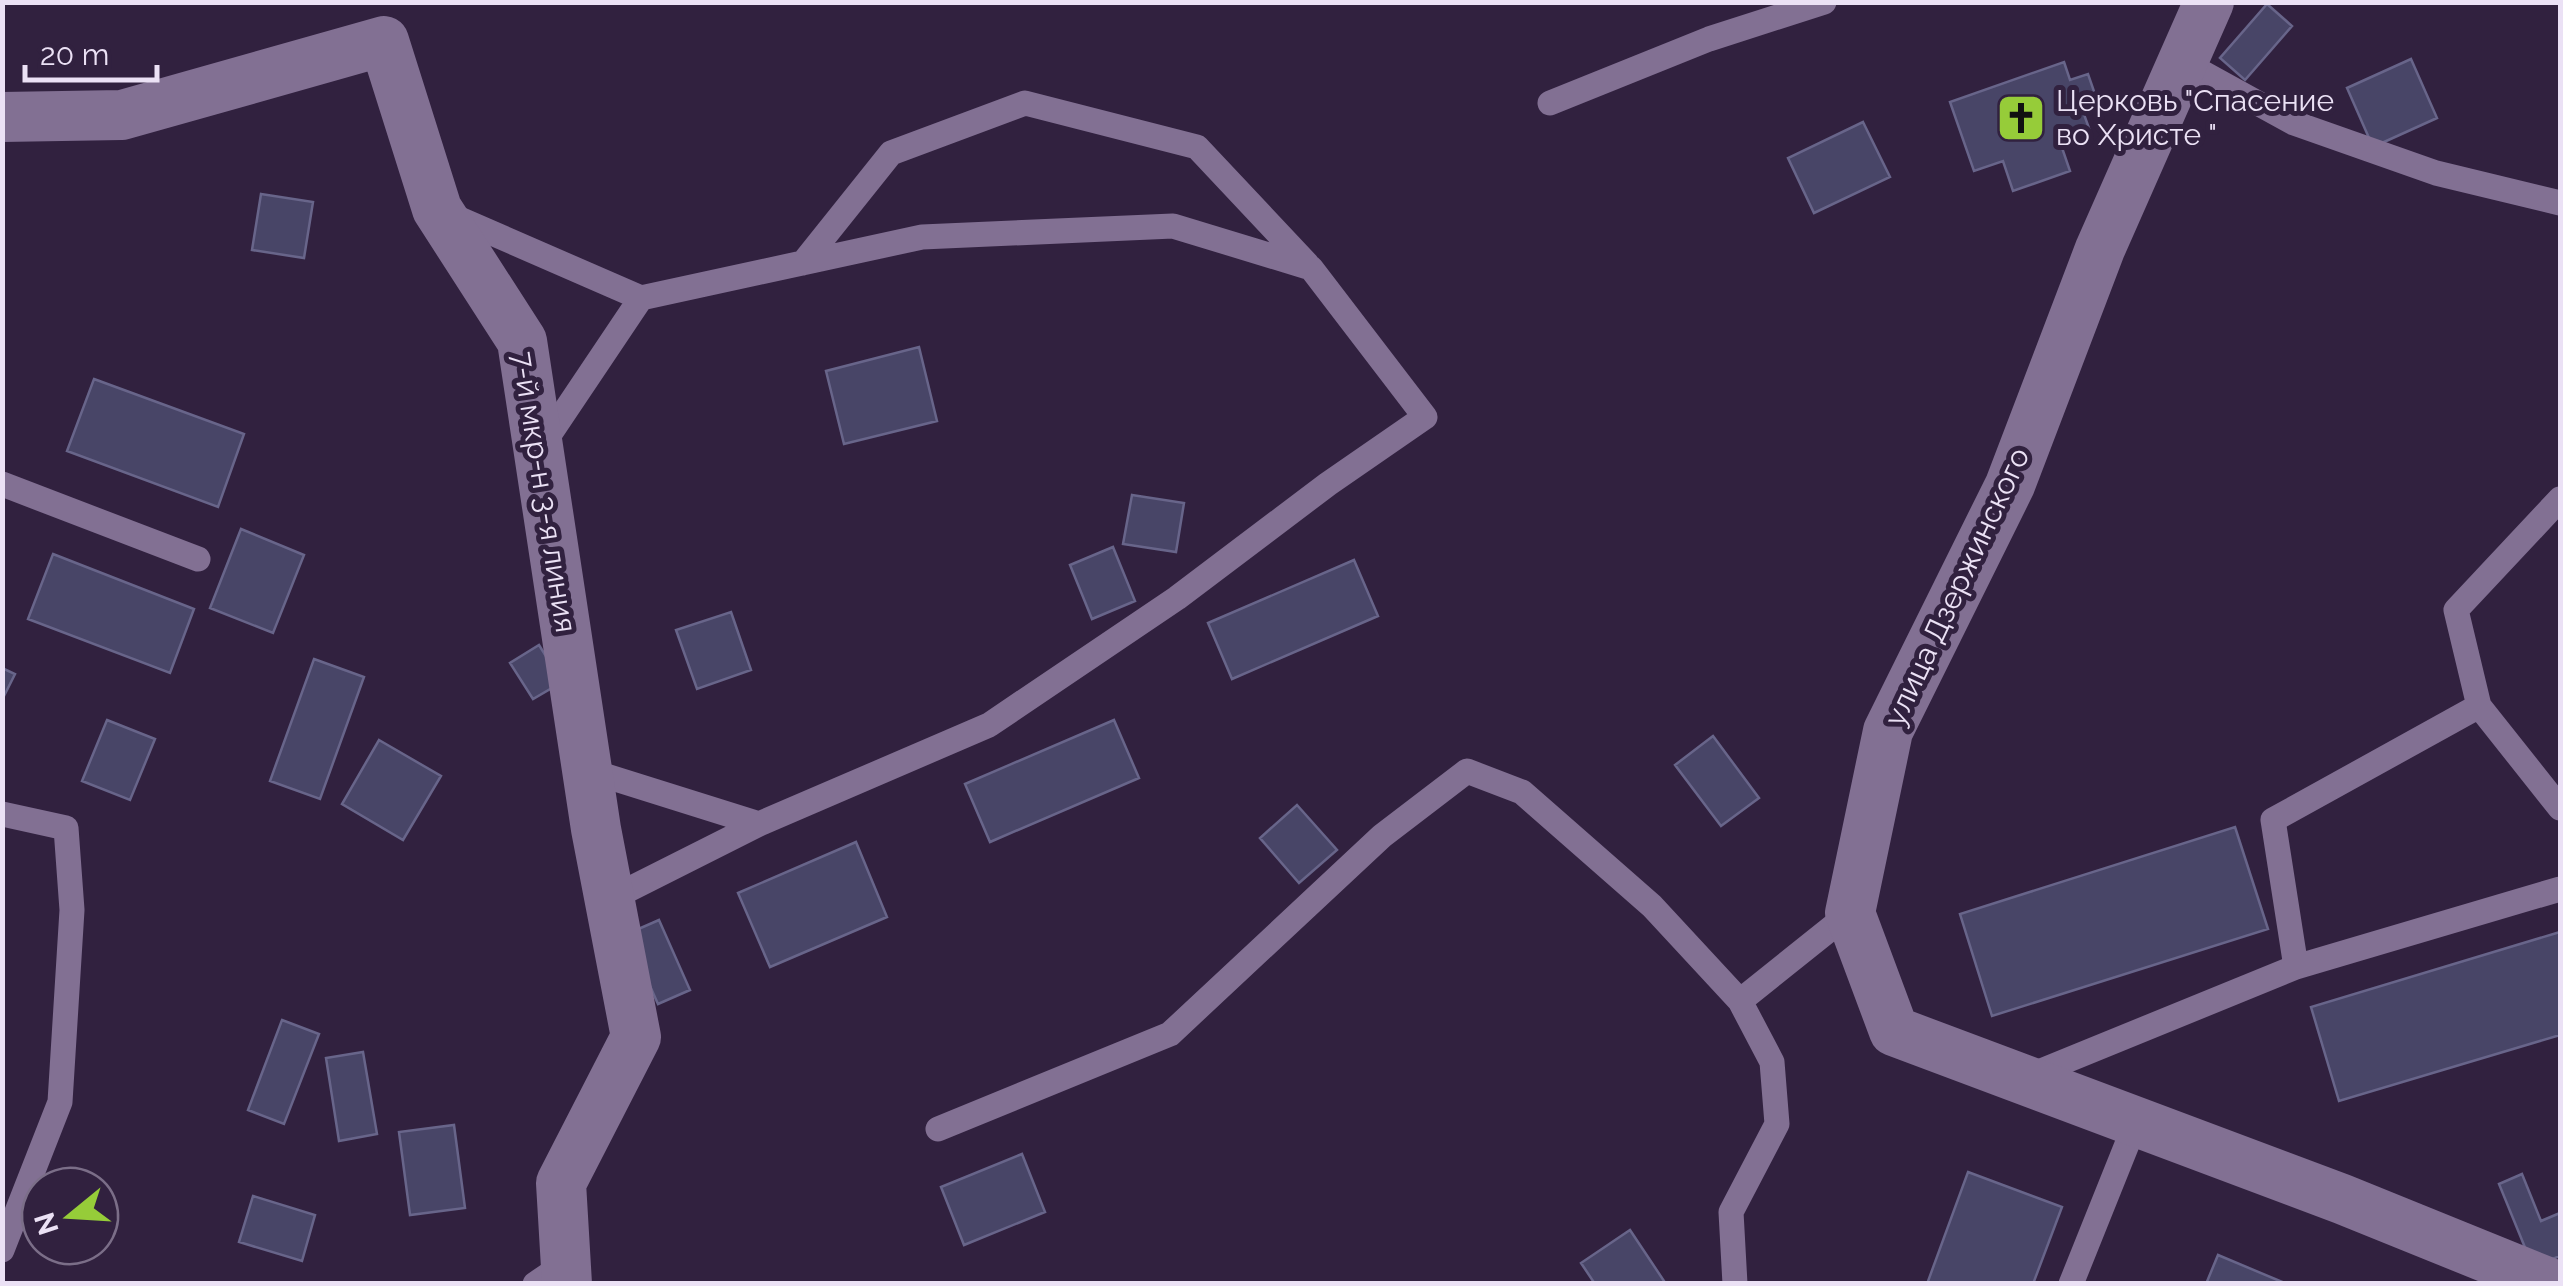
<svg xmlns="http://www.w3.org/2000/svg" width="2563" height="1286" viewBox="0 0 2563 1286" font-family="Raleway,sans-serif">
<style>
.building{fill:#484567;stroke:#68658a;stroke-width:2.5}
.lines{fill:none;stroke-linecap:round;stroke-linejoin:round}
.lane{stroke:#827093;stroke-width:25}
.street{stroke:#827093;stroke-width:50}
.labels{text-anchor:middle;stroke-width:10;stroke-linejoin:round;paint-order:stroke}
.poi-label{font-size:30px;fill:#ebe1f5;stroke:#31213f;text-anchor:start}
.street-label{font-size:30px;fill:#ebe1f5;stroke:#31213f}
</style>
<rect width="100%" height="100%" fill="#31213f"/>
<path class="building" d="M2267,4L2292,26L2245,80L2220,58Z
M2411,59L2437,118L2373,147L2347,88Z
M2064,62L2070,80L2088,74L2097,100L2081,106L2090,131L2060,142L2070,171L2013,191L2003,161L1974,171L1950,102Z
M1863,122L1890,177L1814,213L1788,158Z
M261,194L313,202L304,258L252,250Z
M919,347L937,421L844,444L826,371Z
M94,379L244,434L218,507L67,451Z
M1132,495L1184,503L1176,552L1123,544Z
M241,529L304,555L273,633L210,608Z
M1113,547L1135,601L1092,619L1070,565Z
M53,554L194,609L170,673L28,619Z
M1354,560L1378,616L1232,679L1208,623Z
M731,612L751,670L697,689L676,630Z
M539,645L562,682L533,699L510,663Z
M314,659L364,677L320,799L270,781Z
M2,668L15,674L2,700Z
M107,720L155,739L130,800L82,781Z
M1114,720L1139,778L990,842L965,784Z
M1713,736L1759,798L1721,826L1675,765Z
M379,740L441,776L403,840L342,804Z
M1297,805L1337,850L1299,883L1260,838Z
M2235,827L2268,929L1992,1016L1960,914Z
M856,842L887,917L770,967L738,893Z
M659,920L690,990L658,1004L627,934Z
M2560,932V1035L2339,1101L2311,1007Z
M282,1020L319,1034L284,1124L248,1110Z
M363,1052L377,1134L339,1141L326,1058Z
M454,1125L465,1208L410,1215L399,1132Z
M1022,1154L1045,1212L964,1245L941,1187Z
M1968,1172L2062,1207L2033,1284H1927Z
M2522,1174L2541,1221L2560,1213V1256L2533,1267L2499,1184Z
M253,1196L315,1215L302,1261L239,1242Z
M1630,1230L1666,1284H1595L1581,1263Z
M2218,1255L2287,1284H2206Z"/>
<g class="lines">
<path class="lane" d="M2183,62L2294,123L2436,173L2560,203
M1550,103L1709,39L1824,2
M448,214L641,298L922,237L1173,226L1311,268L1425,417L1328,484L1177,598L989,725L759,824
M803,263L891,153L1025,103L1197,147L1307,264
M541,447L641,298
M2,484L198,559
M2560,499L2456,610L2479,706L2560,808
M587,770L759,824L610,899
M2,814L66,828L72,910L60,1102L2,1250
M2296,967L2273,820L2479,706
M2024,1078L2296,967L2560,889
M938,1129L1170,1034L1382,836L1467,771L1522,792L1652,906L1740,1001
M535,1284L566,1263
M1735,1284L1731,1212L1777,1124L1772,1062L1740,1001L1850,913
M2071,1284L2136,1122"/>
<path class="street" d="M2209,2L2100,249L2010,485L1888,731L1850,913L1894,1031L2342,1199L2552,1284
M2,117L122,115L384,41L437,209L522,341L596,829L636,1037L561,1183L567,1284"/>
</g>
<defs>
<g id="church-square" transform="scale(2.5)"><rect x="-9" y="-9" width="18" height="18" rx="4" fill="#96cc39" stroke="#31213f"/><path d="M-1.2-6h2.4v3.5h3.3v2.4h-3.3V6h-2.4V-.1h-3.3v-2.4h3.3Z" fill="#111"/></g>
</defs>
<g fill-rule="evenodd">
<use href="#church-square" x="2021" y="118"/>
</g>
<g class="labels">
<g class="poi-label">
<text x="2056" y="111">Церковь "Спасение<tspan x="2056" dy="34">во Христе "</tspan></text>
</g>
<g class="street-label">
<text transform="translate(544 492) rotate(81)" y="10">7-й мкр-н 3-я линия</text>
<text transform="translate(1957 587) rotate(-65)" y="10">улица Дзержинского</text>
</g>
</g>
<rect width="2563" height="1286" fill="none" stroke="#ebe1f5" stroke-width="10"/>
<g transform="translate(70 1216) rotate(252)"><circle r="48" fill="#31213f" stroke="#7b6e88" stroke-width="2.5"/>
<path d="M0-8L18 38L0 25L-18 38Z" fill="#96cc39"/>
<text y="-15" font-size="28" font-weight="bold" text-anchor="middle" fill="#ebe1f5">N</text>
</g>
<path d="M25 65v15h132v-15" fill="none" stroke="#ebe1f5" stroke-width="5"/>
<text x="40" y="65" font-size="30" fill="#ebe1f5" stroke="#31213f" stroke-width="8" paint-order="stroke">20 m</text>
</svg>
